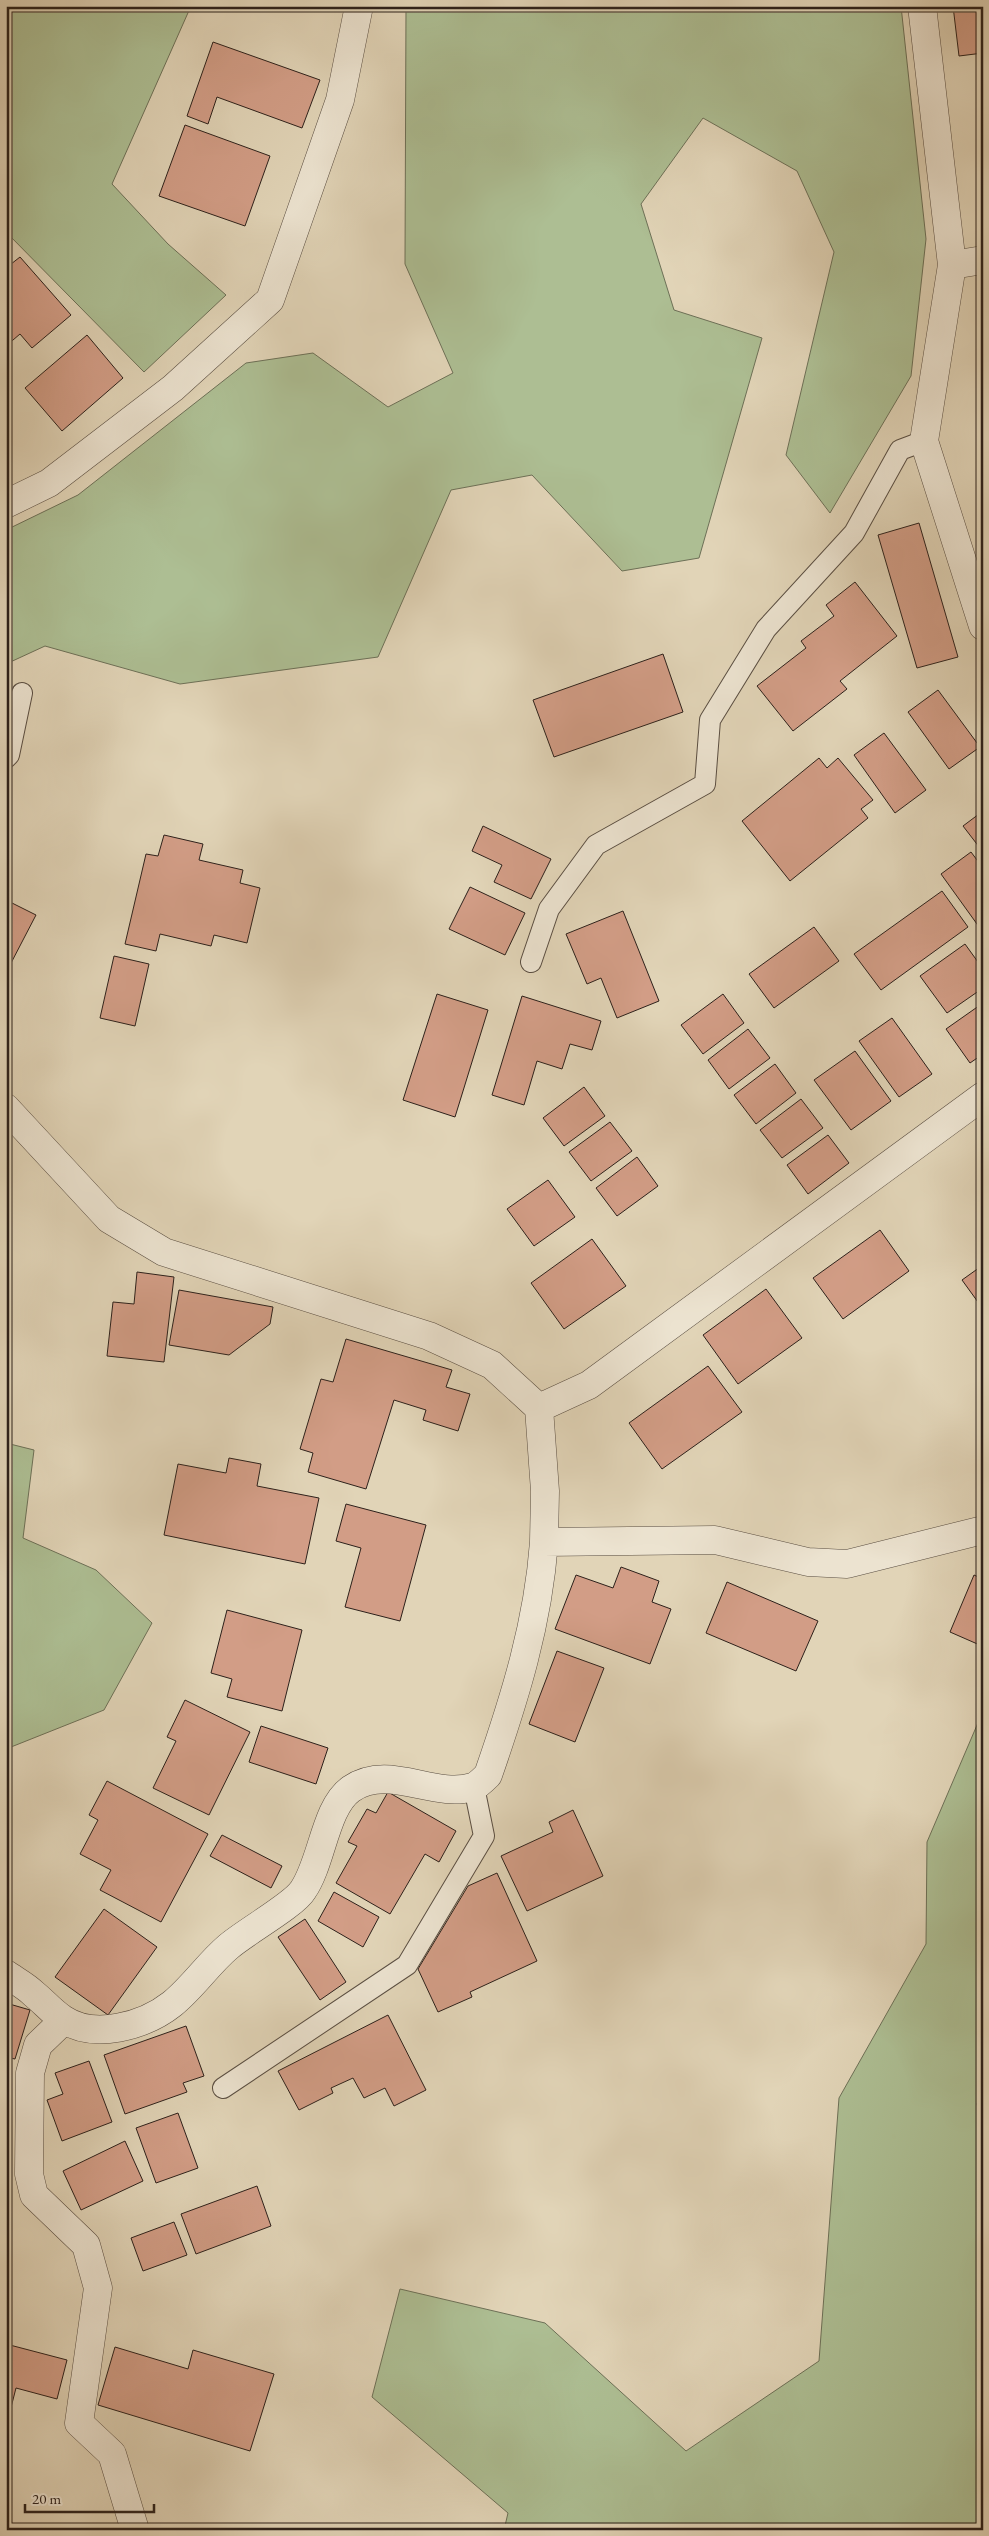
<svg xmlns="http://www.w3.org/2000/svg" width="989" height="2536" viewBox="0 0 989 2536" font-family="'EB Garamond',serif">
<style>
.green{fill:#adbe93;stroke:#6d7057}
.building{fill:#d29d86;stroke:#2d211b}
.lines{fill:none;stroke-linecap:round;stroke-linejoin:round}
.lane-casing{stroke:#5a4e42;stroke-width:22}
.street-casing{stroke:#5a4e42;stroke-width:29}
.lane{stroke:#ece3d0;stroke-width:20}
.street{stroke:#ece3d0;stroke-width:28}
</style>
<rect width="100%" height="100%" fill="#e1d4b7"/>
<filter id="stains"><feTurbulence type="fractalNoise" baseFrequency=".004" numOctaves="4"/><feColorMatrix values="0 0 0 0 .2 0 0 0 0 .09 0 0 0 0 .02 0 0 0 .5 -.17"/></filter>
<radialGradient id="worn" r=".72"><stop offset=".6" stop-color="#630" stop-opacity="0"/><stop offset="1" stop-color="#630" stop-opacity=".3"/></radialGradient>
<path class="green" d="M6,6H191L112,184L168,244L226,295L144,372L6,232Z
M406,6H901L926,239L911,376L830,513L786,455L834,252L797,171L703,118L641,204L674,310L762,338L699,558L622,571L532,475L451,490L378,657L180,684L45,646L6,664V530L78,495L246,363L313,353L388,407L453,373L405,264Z
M6,1443L34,1450L23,1538L96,1570L152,1623L104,1710L6,1749Z
M983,1711V2086L977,2104L983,2126V2530H504L508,2513L372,2397L400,2289L545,2323L686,2451L819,2361L839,2098L926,1944L927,1842Z"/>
<path class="building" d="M953,6H983V53L959,56Z
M213,42L320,80L302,128L217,97L208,124L187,116Z
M185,125L270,156L245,226L159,196Z
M20,257L71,315L32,348L20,334L6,346V268Z
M87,335L123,378L62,431L25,388Z
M919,523L958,657L917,668L878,535Z
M855,582L897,636L840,681L847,689L793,731L757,686L806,648L801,641L834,616L826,605Z
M663,654L683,712L554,757L533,700Z
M938,690L980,747L949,769L908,712Z
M884,733L926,790L895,813L854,755Z
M819,758L827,768L838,758L873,800L861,809L868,818L790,881L742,821Z
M983,811V852L963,826Z
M483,826L551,859L531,899L494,882L502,865L472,851Z
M164,835L203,844L199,860L243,870L240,883L260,888L247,943L214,935L211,946L160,934L156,951L125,944L146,854L158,856Z
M971,852L983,868L982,931L941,874Z
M470,887L525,913L505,955L449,929Z
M942,891L968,927L881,990L854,954Z
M6,900L36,915L10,965L6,963Z
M623,911L659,1001L617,1018L601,978L587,984L566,934Z
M814,927L839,961L774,1008L749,974Z
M965,944L983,969V988L947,1013L920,976Z
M114,956L149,964L135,1026L100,1018Z
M437,994L488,1010L455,1117L403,1100Z
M723,994L744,1023L703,1054L681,1025Z
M522,996L601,1021L592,1050L570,1044L562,1069L537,1061L524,1105L492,1095Z
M983,1003V1054L970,1063L946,1029Z
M892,1018L932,1074L899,1097L859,1041Z
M748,1029L770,1058L729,1089L708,1060Z
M855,1051L891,1101L851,1130L814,1080Z
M775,1064L796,1093L756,1124L734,1095Z
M584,1087L605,1116L564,1146L543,1118Z
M801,1099L823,1128L782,1158L760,1130Z
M610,1122L632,1151L591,1181L569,1152Z
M828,1135L849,1163L808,1194L787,1165Z
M637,1157L658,1186L617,1216L596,1188Z
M548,1180L575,1217L534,1246L507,1209Z
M880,1230L909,1271L843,1319L813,1278Z
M592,1239L626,1286L564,1329L531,1283Z
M983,1265V1309L962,1280Z
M137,1272L174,1277L164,1362L107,1356L113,1302L134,1304Z
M766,1289L802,1338L738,1384L703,1335Z
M179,1290L273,1307L270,1324L229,1355L169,1345Z
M346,1339L452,1370L446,1387L470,1394L458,1431L423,1420L426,1410L394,1400L366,1489L308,1472L313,1453L300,1449L321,1379L333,1382Z
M708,1366L742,1412L662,1469L629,1423Z
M229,1458L261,1464L257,1486L319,1498L305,1564L164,1535L178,1464L226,1473Z
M346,1504L426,1525L400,1621L345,1607L361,1548L336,1541Z
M621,1567L659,1581L652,1602L671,1609L650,1664L555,1629L576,1575L613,1588Z
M974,1575L983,1579L982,1646L950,1632Z
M727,1582L818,1621L796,1671L706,1633Z
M227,1610L302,1630L282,1711L227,1697L232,1679L211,1673Z
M557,1651L604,1668L575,1742L529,1724Z
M185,1700L250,1732L209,1815L153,1788L176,1741L167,1737Z
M261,1726L328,1748L316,1784L249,1762Z
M107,1781L208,1834L161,1922L100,1890L111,1870L80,1854L98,1820L89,1815Z
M388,1792L456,1831L439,1862L425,1854L390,1914L336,1883L357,1846L348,1842L367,1809L376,1813Z
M573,1810L603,1876L527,1911L501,1856L553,1832L549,1822Z
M222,1835L282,1866L271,1888L210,1856Z
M497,1873L537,1961L470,1992L472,1997L438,2012L418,1969L468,1886Z
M334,1892L379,1917L363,1947L318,1921Z
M104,1909L157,1947L108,2015L55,1977Z
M305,1919L346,1982L320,2000L278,1937Z
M6,2003L30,2010L15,2059L6,2057Z
M388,2015L426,2090L394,2106L385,2088L364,2098L353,2078L331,2088L333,2093L299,2110L278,2071Z
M186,2026L204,2076L183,2083L187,2092L125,2114L104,2055Z
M89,2061L112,2122L62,2141L47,2100L63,2094L55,2073Z
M178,2113L198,2168L156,2183L136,2128Z
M125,2141L143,2181L81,2210L63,2171Z
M257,2186L271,2226L196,2254L181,2214Z
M174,2222L187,2255L143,2271L131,2238Z
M6,2344L67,2360L57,2399L16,2388L6,2427Z
M115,2347L188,2369L193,2350L274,2374L250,2451L98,2405Z"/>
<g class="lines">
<g class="lane-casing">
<path id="lane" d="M6,758L9,755L22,693
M531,962L549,909L596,845L705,784L710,720L766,629L854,533L900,450L924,441
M223,2088L407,1965L484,1836L474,1787"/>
</g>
<g class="street-casing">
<path id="street" d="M922,6L952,265L924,441L983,626
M952,265L983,260
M6,504L49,483L173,388L270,300L340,100L359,6
M6,1108L109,1219L164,1252L429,1336L492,1365L539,1408L545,1491L544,1542L715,1540L808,1562L847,1564L983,1530
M539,1408L589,1385L983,1096
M6,1974C16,1981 26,1986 34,1994C44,2002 52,2012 63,2019C94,2040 144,2026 172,2004C193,1987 208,1964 228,1947C245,1932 294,1905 303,1890C322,1863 325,1807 351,1789C389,1763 433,1799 473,1787C478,1785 484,1779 488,1775C515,1697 538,1624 544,1542
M64,2020L38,2045L30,2073L29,2174L34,2195L86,2245L98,2288L79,2423L112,2454L135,2530"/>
</g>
<use href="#lane" class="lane"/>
<use href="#street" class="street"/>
</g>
<rect width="989" height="2536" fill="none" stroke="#e1d4b7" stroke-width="25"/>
<rect x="8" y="8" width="974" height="2521" fill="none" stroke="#2d211b" stroke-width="2.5"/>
<rect x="12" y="12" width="964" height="2511" fill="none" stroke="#2d211b"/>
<path d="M25 2504v8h129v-8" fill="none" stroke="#2d211b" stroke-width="2.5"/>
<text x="32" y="2504" font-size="15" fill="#2d211b" stroke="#ece3d0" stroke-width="4" paint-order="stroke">20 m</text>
<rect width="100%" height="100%" filter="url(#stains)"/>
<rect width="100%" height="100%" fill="url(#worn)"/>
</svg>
